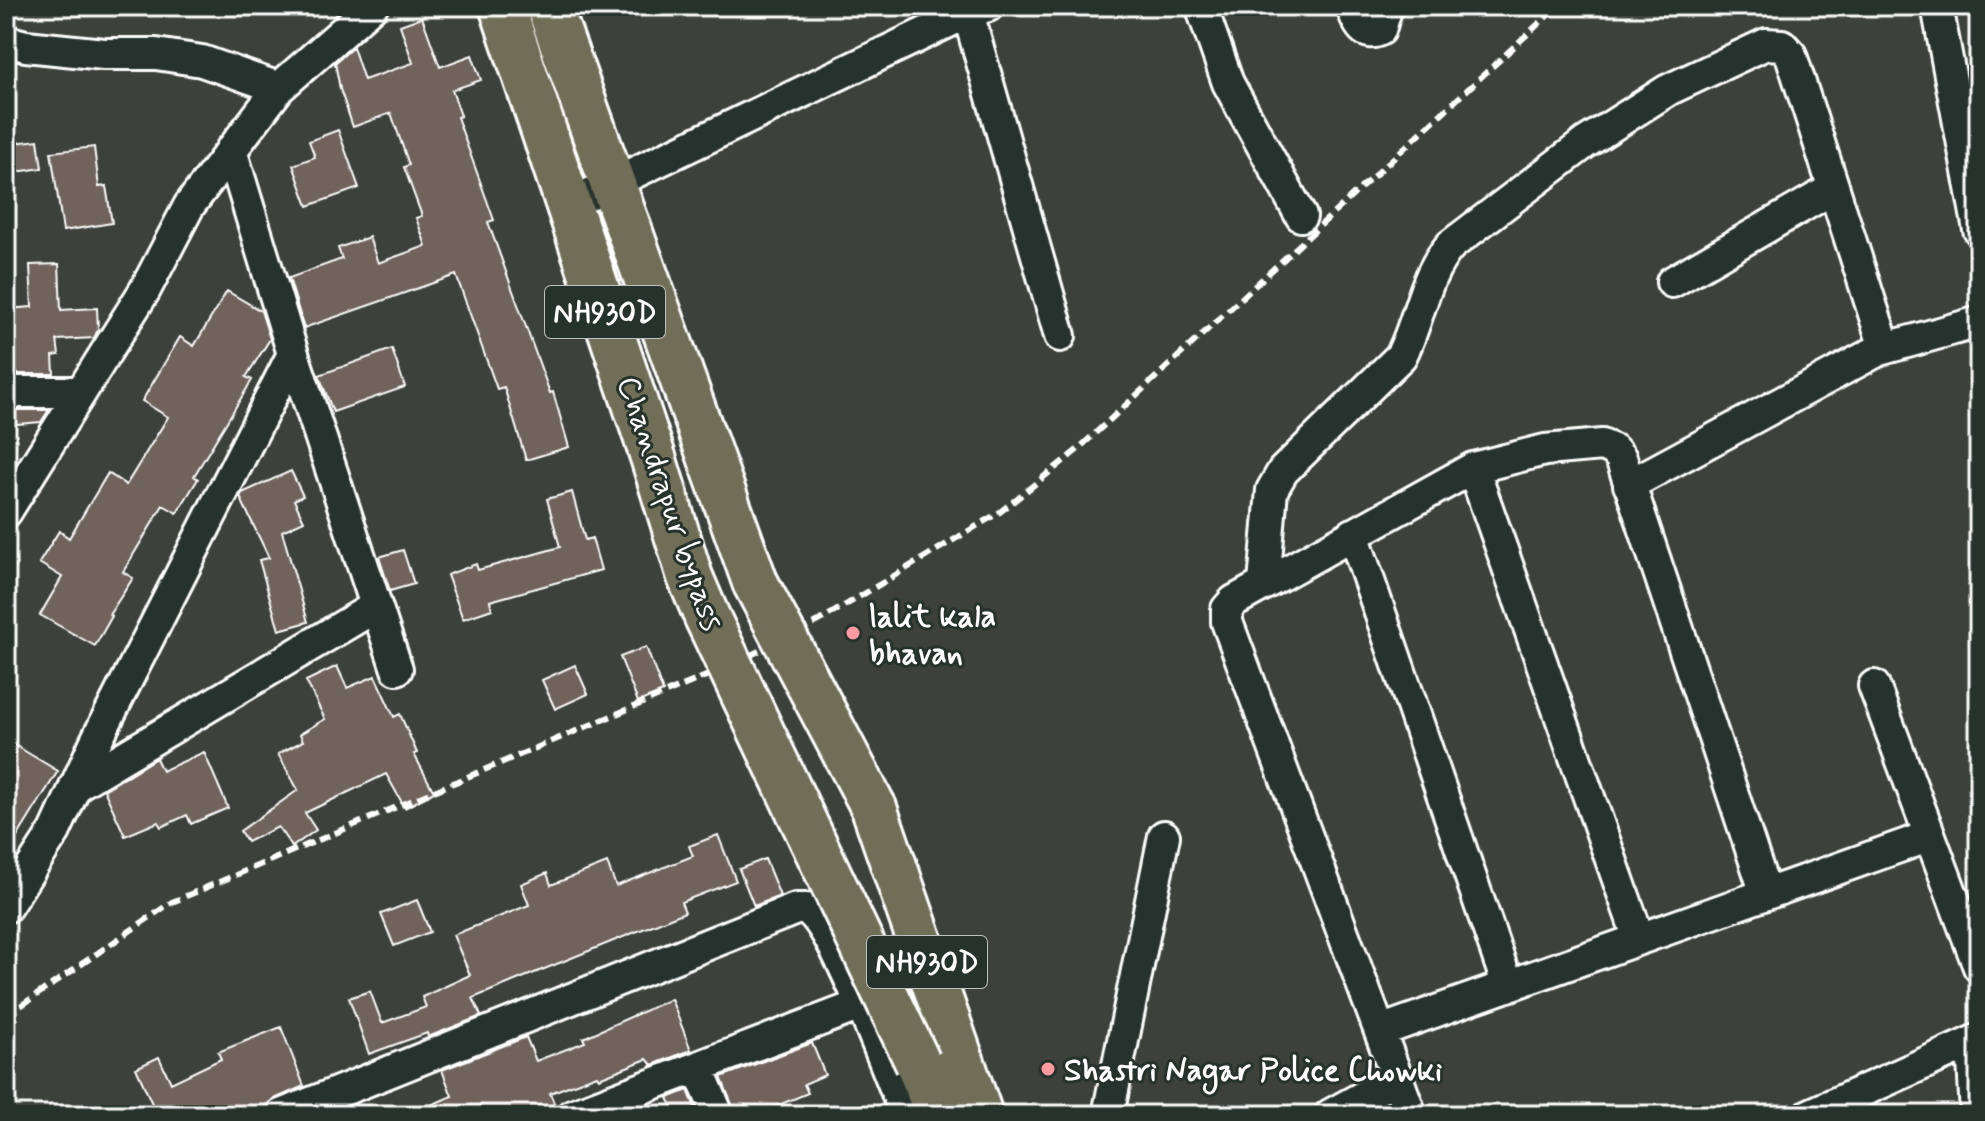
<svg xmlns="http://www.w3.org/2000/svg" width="1985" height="1121" viewBox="0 0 1985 1121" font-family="Mynerve,sans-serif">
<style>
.building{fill:#70635c;stroke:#fff;stroke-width:2}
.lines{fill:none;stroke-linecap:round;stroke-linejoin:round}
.street-casing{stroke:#fff;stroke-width:36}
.highway-casing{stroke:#fff;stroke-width:50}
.street{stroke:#26332d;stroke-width:30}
.highway{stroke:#716e59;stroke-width:44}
.rail{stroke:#fff;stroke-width:6;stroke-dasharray:12 6;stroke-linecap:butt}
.highway-bridge-casing{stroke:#fff;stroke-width:50;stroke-linecap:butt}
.highway-bridge{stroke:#716e59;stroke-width:44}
.poi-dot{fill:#ff9aa2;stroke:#26332d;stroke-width:3}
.labels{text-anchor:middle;stroke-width:6;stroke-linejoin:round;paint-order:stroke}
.shield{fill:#26332d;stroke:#bec2c0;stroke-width:2}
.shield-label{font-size:30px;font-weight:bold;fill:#fff}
.street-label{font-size:32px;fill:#fff;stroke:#26332d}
.poi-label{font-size:32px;font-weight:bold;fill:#fff;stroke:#26332d;text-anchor:start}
</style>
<rect width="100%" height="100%" fill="#3c413b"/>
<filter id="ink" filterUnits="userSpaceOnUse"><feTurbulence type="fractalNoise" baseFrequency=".0125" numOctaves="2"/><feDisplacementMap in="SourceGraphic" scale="16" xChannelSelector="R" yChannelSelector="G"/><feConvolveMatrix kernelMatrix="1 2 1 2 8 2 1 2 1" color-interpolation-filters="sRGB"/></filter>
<g filter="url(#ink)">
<path class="building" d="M422,17L440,67L472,55L481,80L452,90L461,116L457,117L494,220L488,222L550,393L553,392L569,447L526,460L504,387L497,389L456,275L304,328L289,278L342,259L338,248L369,237L378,263L426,246L416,218L422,216L404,167L409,165L391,113L353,127L340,89L335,63L353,47L364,80L413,63L400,25Z
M338,130L359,188L308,206L293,165L315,157L309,141Z
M38,140L42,168L10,173L6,144Z
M94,147L99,187L106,186L112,223L63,231L51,152Z
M59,264L61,310L97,308L98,330L94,338L57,340L59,355L53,356L54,374H6V309L32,307L30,265Z
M227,291L261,311L270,339L246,377L252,380L194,476L198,479L177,513L163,505L123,572L133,578L109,615L112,616L95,646L40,615L62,577L39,563L59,531L69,538L108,473L126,485L168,417L142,401L180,337L194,346Z
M392,349L405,387L333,412L319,375Z
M6,410H49L41,422L6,425Z
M291,471L303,496L294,500L304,521L282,531L308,622L279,630L259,560L269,558L240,497L242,493Z
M572,492L585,540L592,538L601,570L490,601L492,609L463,619L447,575L476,564L478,570L560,547L547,499Z
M403,550L414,584L390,591L379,557Z
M646,647L663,692L638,702L620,657Z
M575,665L588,694L555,709L542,680Z
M337,666L347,688L375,676L394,717L400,714L417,753L414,754L434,792L405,808L386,774L305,813L316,830L292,847L278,827L247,842L240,831L298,790L278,754L303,741L300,734L325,719L306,681Z
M13,744L58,771L6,855V756Z
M204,752L228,808L191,824L187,815L161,827L158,822L125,836L104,790L156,758L162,771Z
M718,835L736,881L681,902L685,912L473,998L481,1016L428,1037L427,1033L369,1054L349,998L370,991L382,1023L426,1007L422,997L470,975L453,935L529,905L521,884L547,873L551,885L607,863L616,886L693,856L689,846Z
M765,859L780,896L754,906L739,869Z
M417,900L430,932L394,946L381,914Z
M671,999L691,1050L652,1065L647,1059L599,1078L597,1075L550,1093L556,1108L539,1115H408L452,1096L442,1070L526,1037L536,1061L585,1042L583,1038Z
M281,1027L304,1086L274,1099L266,1105L263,1115H157L136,1068L159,1057L171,1083L221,1059L218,1052Z
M812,1043L825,1075L804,1084L808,1093L755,1115H736L721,1077Z
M688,1090L697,1112L690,1115H677L668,1098Z"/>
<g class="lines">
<g class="street-casing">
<path id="street" d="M966,6L1060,336
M1201,6L1228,83L1301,216
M1351,6C1357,19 1362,39 1380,30L1387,6
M1937,6L1979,230
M6,41L26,46L104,54H156L202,61L279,88
M569,204L969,12L988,6
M1672,282L1834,188
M293,354L397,669
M6,392H81
M1473,468L1639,939
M1629,485L1879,350L1979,322
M6,512L145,290L189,206L279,88L372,6
M1353,534L1508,986
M1264,584L1272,490L1283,471L1401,356C1420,320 1423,276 1451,245L1585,143L1668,90L1766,44L1782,45L1791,55L1885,348
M1874,686L1979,967
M75,786L375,607
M6,907L55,831L96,741L293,354L231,150
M1380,1031L1930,836
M1972,1042L1976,1115
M698,1068L718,1115
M281,1115L796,909H807C836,928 889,1075 906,1115
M572,1115L860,1005
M1108,1115L1164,836
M1330,1115L1397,1078
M1411,1115L1227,622V609L1234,601L1473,468L1545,450L1602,445L1614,450L1621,458L1766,894
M1809,1115L1979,1039"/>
</g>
<g class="highway-casing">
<path id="highway" d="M502,6L653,457L690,577L707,617
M549,6L755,582
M874,808L980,1115
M918,1063L938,1115"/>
</g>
<use href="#street" class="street"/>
<use href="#highway" class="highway"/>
<path class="rail" d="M6,1016L172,902L725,668L819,621L1000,512L1076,451L1558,6"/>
<g class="highway-bridge-casing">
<path id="highway-bridge" d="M755,582L874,808
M707,617L918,1063"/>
</g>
<use href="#highway-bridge" class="highway-bridge"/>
</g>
</g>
<g class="poi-dot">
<circle cx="853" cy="633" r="8"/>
<circle cx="1048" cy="1069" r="8"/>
</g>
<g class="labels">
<g class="shield">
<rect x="545" y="286" width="120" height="52" rx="6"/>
<rect x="867" y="936" width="120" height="52" rx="6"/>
</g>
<g class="shield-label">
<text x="605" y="322">NH930D</text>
<text x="927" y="972">NH930D</text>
</g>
<g class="street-label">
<text transform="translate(671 503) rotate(71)" y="11">Chandrapur bypass</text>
</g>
<g class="poi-label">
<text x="869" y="626">lalit kala<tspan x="869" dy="37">bhavan</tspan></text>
<text x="1064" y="1080">Shastri Nagar Police Chowki</text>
</g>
</g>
<rect width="1985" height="1121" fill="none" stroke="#26332d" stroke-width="32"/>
<rect x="16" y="16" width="1953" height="1089" fill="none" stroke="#fff" stroke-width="3" filter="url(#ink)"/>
</svg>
